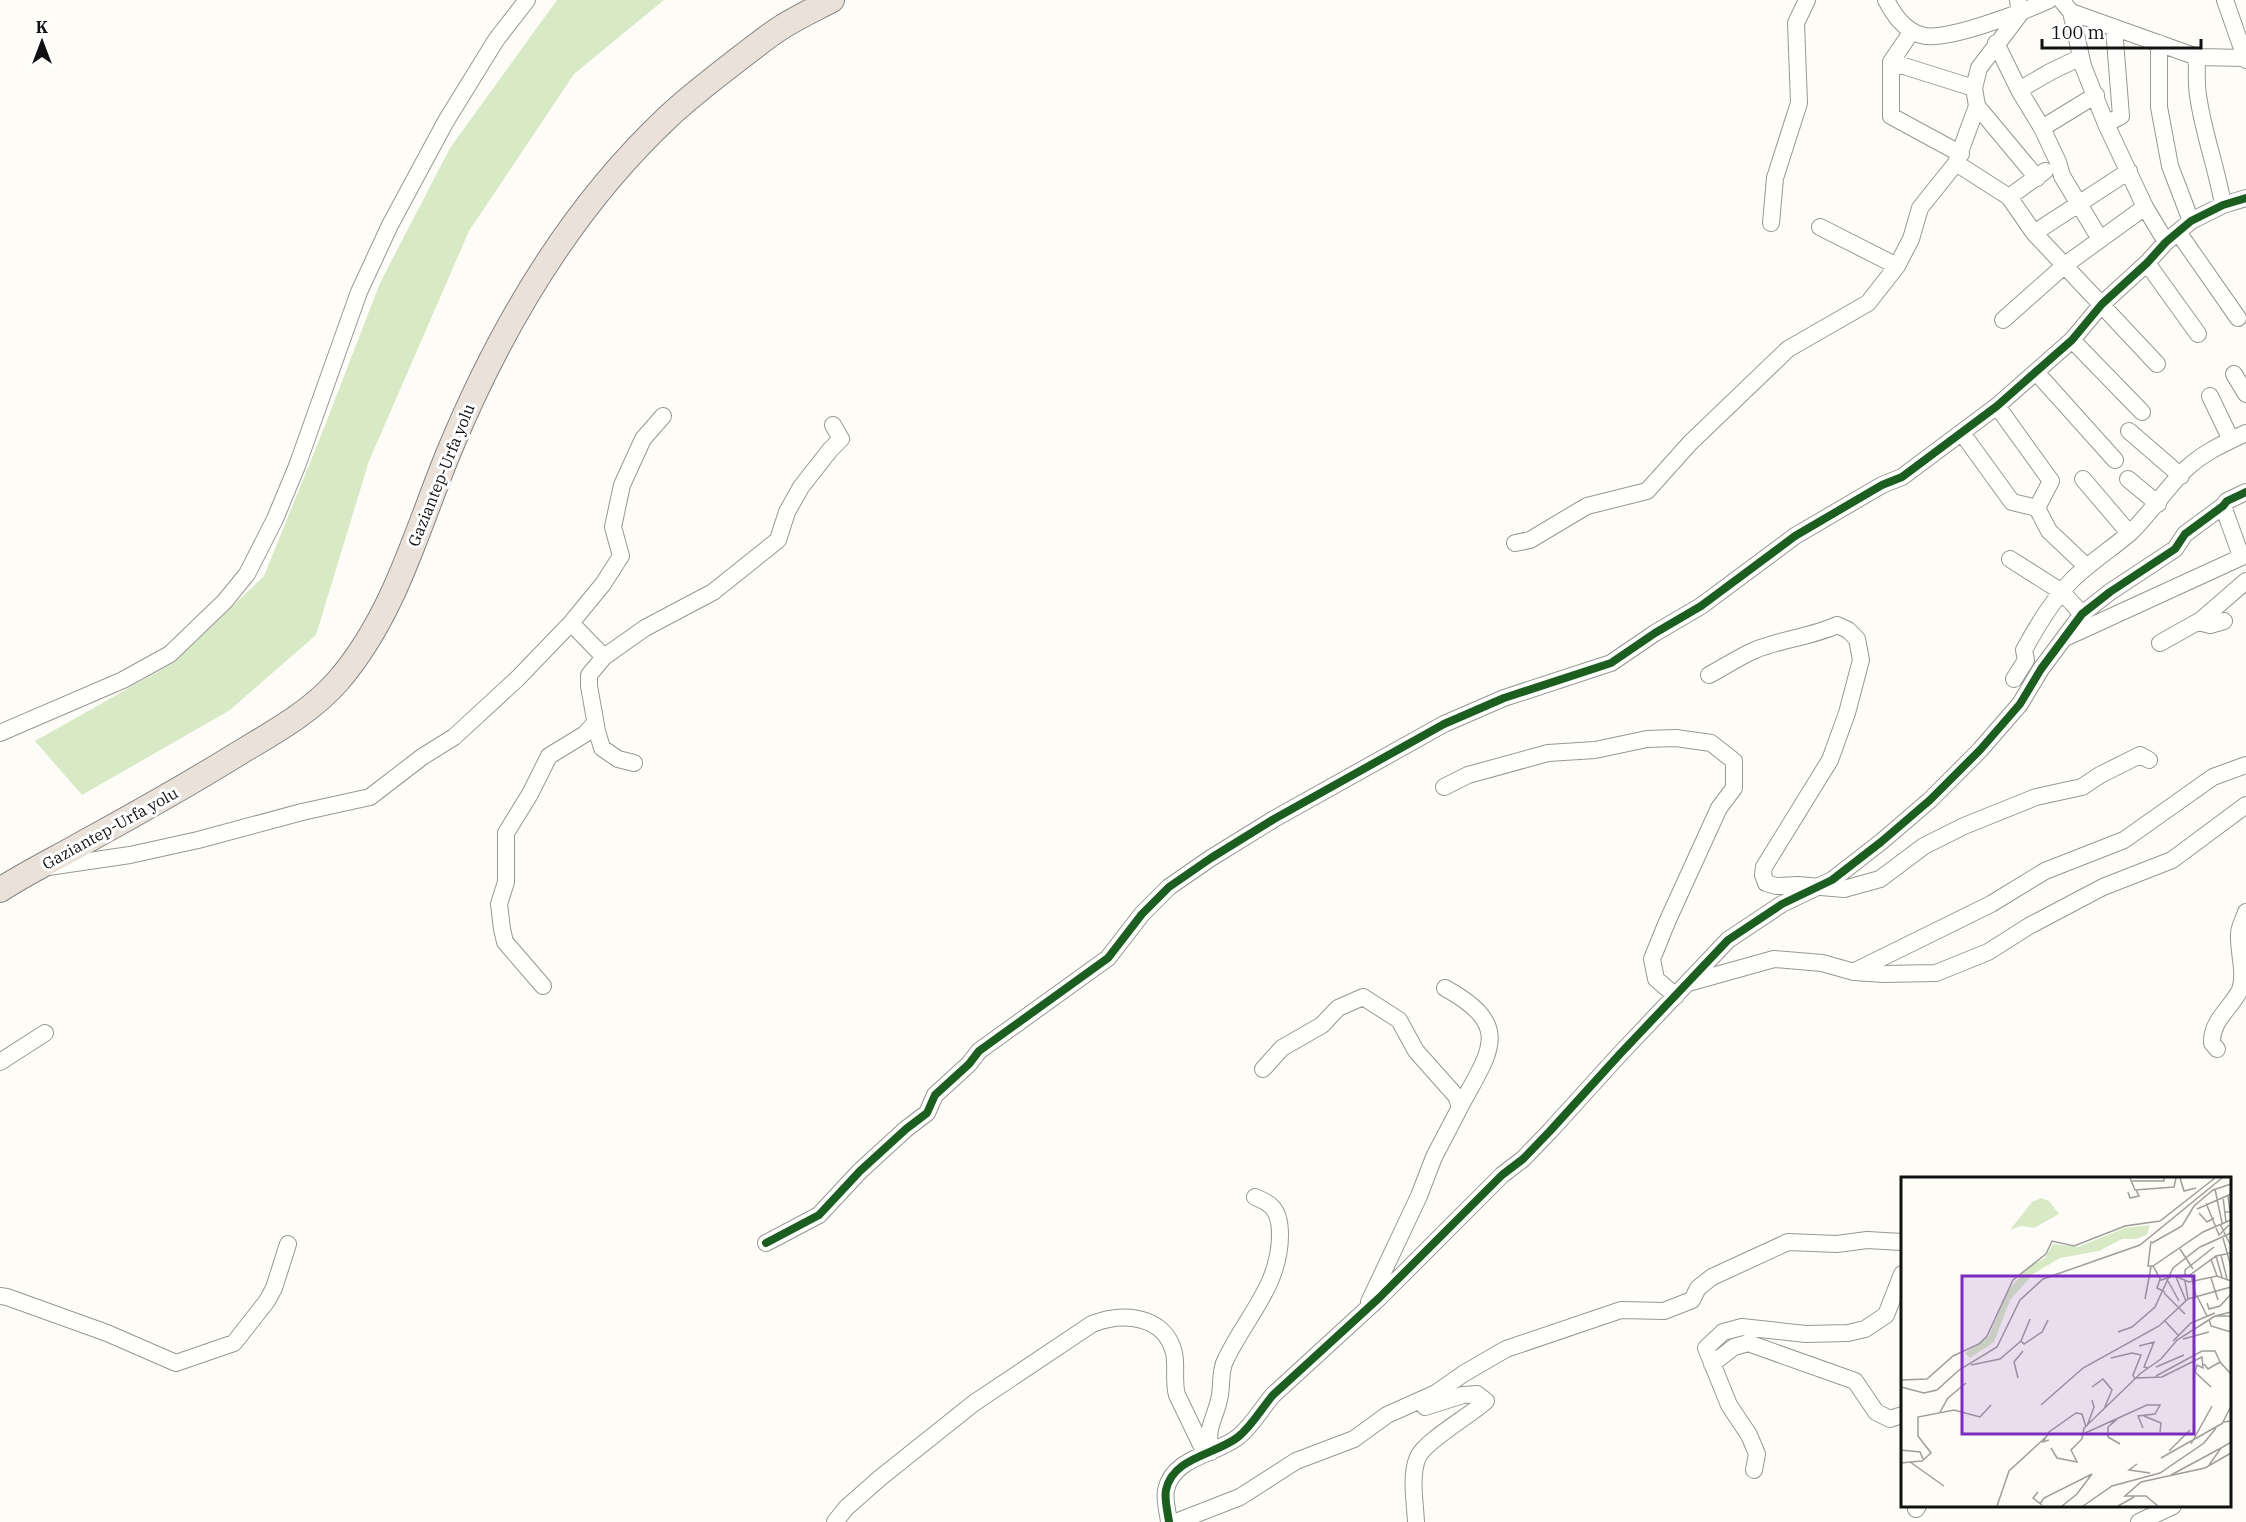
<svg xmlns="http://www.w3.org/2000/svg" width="2246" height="1522" viewBox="0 0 2246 1522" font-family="'IBM Plex Serif',serif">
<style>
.forest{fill:#d8eac5}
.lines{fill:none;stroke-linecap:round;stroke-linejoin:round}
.minor-casing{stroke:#979795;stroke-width:18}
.highway-casing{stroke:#858482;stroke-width:26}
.minor{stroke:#fffffe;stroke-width:16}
.highway{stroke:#eae1d8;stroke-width:24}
.cycleway-casing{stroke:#fff;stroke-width:11}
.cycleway{stroke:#1b5e20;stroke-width:8}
.labels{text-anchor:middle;stroke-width:6;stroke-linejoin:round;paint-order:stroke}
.street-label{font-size:16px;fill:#111;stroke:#fff}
.inset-road{fill:none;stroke:#9f9e9b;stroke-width:1.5}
.view{fill:#7b2cbf;fill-opacity:0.15;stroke:#7b2cbf;stroke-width:3}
.inset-edge{fill:none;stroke:#111;stroke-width:3}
</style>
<rect width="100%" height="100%" fill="#fdfcf7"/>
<path class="forest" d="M557,0H664L574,74L469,231L369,461L316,635L230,710L82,795L35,741L173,663L264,576L326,423L380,283L450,148Z"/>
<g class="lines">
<g class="minor-casing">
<path id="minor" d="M1886,0C1894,15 1904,30 1921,35C1944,43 2025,11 2049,0
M2061,0L2071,12L2197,57L2246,58
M2225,0L2246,60
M2071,12L2083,66L2106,124L2145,207L2166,242
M1912,31L1891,62V116L1961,154
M1996,43L2019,90L2042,128L2058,162L2062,176L2100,239
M2159,43V107L2170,166L2191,221
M2197,57C2197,70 2196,83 2198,95C2203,133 2217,168 2223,205
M1891,62L1974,88
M2019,90L2050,72L2081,57
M1977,106L2037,178
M2106,124L2121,116L2114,28
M2042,128L2096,95
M1956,163L2009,197L2034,233L2157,364
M2009,197L2045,171
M1771,223L1775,178L1799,103L1796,23L1807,0
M1820,227L1897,266
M2178,232L2238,318
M2034,233L2129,171
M2147,263L2198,334
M2003,320L2065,265L2145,207
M2072,340L2142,412
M2036,372L2115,460
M2234,374L2246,394
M2210,396L2231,440
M1997,406L2051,481L2037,508
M2129,431L2181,476
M1962,433L2012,502L2037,508L2049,531L2087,567
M2083,479L2129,533
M2128,479L2158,504
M2223,506L2241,556
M1515,543L1530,540L1587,506L1647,491L1690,443L1788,349L1868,303L1897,266L1911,239L1920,208L1956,163L1977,106L1974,88L1979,68L2020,14L2018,0
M2010,559L2062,592L2082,614
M2199,622L2210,625L2224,621
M571,623L603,584L621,556L613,527L622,485L643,439L663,416
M2067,637L2246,555
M2160,643L2201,620L2246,581
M1709,675C1724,667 1739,657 1755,650C1782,639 1811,637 1837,625L1848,630L1857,639L1861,660L1847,713L1830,760L1764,867L1763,875L1766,883L1776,886L1798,885L1844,889L1880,879L1924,846L1964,826L2036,797L2082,787L2100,775L2140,755L2149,760
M2014,679L2026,660L2024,650C2037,626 2054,598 2073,579C2091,562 2111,549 2130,533C2151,513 2166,488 2187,468C2204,452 2225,443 2246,433
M0,733L123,680L170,654L225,601L247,574L275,519L297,466L359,292L390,225L446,121L496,40L527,0
M634,763L618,759L602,748L597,731L589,686V675L604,657L645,628L713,592L778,540L787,512L801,487L830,450L841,439L833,425
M1444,787L1468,775L1548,753L1595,750L1647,739L1676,738L1711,743L1734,761V788L1719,808L1667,922L1652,959L1656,979L1676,996
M48,867L130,855L198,840L302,812L370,797L422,757L454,737L517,679L571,623L604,657
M1855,971L1991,904L2045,871L2124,840L2213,777L2246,765
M1688,983L1774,959L1822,963L1854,972L1884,974L1936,973L1988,952L2029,926L2103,887L2172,860L2246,805
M543,986L505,942L502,929L499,904L506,882V833L530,794L549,756L585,734L595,723
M1445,988C1514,1026 1490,1051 1460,1107
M2217,1049L2212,1043C2211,1021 2231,1008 2240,990C2246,972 2238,953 2239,934C2239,926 2244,920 2246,912
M0,1062L45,1033
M1263,1069L1282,1048L1322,1025L1338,1008L1363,997L1399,1020L1416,1051L1456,1096L1460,1107L1457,1113L1434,1157L1419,1196L1369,1302
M766,1243L819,1215L860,1171L906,1129L927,1113L935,1095L969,1064L979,1051L1108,958L1142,914L1169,887L1211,858L1274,819L1444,724L1504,698L1611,663L1655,633L1701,606L1795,536L1882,485L1902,477L1997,406L2072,340L2102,304L2147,263L2166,242L2191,221L2223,205L2246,198
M0,1296L7,1297L107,1333L176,1363L234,1343L267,1301L274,1288L288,1244
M1712,1364L1734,1347L1748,1343L1855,1381L1876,1412L1890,1419L1902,1415
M1211,1452C1205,1425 1216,1419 1220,1395C1222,1383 1220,1369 1226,1359C1246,1317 1280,1285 1280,1235C1280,1225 1279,1213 1271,1206C1267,1202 1260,1199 1255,1197
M1754,1470L1757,1454L1749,1435L1729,1405L1706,1348L1723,1332L1742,1327L1806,1334L1848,1333L1865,1329L1886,1315L1902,1274
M1916,1509L1918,1506
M835,1522L846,1508L880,1478L974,1403L1092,1324C1123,1312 1165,1315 1174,1353C1177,1367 1173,1381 1177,1395L1205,1453
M1169,1522C1168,1513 1164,1499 1166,1490C1173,1457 1215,1455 1238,1437C1252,1426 1261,1409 1273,1395L1379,1298L1502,1175L1523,1159L1550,1131L1619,1055L1728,940L1782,904L1832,880L1881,842L1930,800L1980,750L2020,704L2041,669L2082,614L2110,592L2175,549L2185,534L2223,506L2227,501L2246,492
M1176,1522L1240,1497L1296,1461L1354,1439L1387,1415L1436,1393L1463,1374L1506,1349L1621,1310L1664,1311L1692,1300L1698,1288L1712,1277L1788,1242L1837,1244L1867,1240L1902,1242
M1416,1522C1415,1502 1410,1475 1418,1457C1425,1441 1471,1415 1486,1401L1477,1394L1463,1395L1425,1407
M2139,1522L2173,1506"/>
</g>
<g class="highway-casing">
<path id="highway" d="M0,890C26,873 55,859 83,843C134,815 186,786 236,755C272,733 310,713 338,681C394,616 416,532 448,454C499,330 569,210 668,117C689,97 713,79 736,61C751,50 766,37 782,27C798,17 815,9 832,0"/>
</g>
<use href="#minor" class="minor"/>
<use href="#highway" class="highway"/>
<g class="cycleway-casing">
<path id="cycleway" d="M766,1243L819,1215L860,1171L906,1129L927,1113L935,1095L969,1064L979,1051L1108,958L1142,914L1169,887L1211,858L1274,819L1444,724L1504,698L1611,663L1655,633L1701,606L1795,536L1882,485L1902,477L1997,406L2072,340L2102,304L2147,263L2166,242L2191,221L2223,205L2246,198
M1169,1522C1168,1513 1164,1499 1166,1490C1173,1457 1215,1455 1238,1437C1252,1426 1261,1409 1273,1395L1379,1298L1502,1175L1523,1159L1550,1131L1619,1055L1728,940L1782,904L1832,880L1881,842L1930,800L1980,750L2020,704L2041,669L2082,614L2110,592L2175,549L2185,534L2223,506L2227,501L2246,492"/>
</g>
<use href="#cycleway" class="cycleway"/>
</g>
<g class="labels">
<g class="street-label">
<text transform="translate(441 475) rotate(-68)" y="6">Gaziantep-Urfa yolu</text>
<text transform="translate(110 828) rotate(-29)" y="6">Gaziantep-Urfa yolu</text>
</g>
</g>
<g transform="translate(1901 1177)">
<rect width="330" height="330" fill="#fdfcf7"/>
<path d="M140,21L148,24L158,37L133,51L120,49L109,53L131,25ZM249,48L246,58L235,62H221L198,74L159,81L132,97L109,123L93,165L69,181L64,176L88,159L107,114L126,91L144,81L152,67L177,70L224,51Z" fill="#d8eac5"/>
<path class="inset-road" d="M229,1L234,13L273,10L275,1M279,1L283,14L295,11M231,4H263V1M314,12L321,46M227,15L229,21L238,19L235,13M322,20L325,45M305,26L318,58L328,48M296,32L330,17M324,35H329L327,19M298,36L306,45L313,41M319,47L330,69M322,61L330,90M250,64L247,89H252L260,103L270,100M251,66L281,49L293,29L312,13L330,7M279,72L292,92M330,76L315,79L289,98L274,99L288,105L316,99L330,104M320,78L326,102M315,79L321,100M310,82L316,99M252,89L302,55L330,43M290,97L295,119M284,98V93L313,70M275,100L285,124M310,101L317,123M259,102L256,111L264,115M267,104L278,124M284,104L287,122M263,116L284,137M296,119L306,139M244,122L250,90L249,93M306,126L308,132L319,129L330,117M330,135L314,139H330M308,142L310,149L330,155M264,144L277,158M217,155L231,150L254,130L272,91L299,70L330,56M282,162L308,155M120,164L129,142M272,164L290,146L314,136M238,169L253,165L243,190L247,191M210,181L231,176L240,178L232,198L234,202M303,187L307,192L319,185L330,197M70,188L99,182L120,164L123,167L141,155L147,143M255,190L283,178M255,199L301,174H314L319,185M117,201L113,185L122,174M235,201L261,200L301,180L302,191L296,188L294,195L310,210M0,203L26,202L52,179L78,167L86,159L112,103L145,77L151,64L173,69L224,49L259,44L314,1M0,210L23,216L36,213L58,193L96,170L119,123L142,102L239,68L321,1M191,210L202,202L211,213L203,232M140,228L182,191L258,149L287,122L330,110M330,229L322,245L330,244M39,235L47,221L65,206M243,239L260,246L259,255M209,245L214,244L207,250V260L219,267M186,249L193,230L191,223M182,257L246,228H259L254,237L237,239L242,251M148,263L142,265L148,255L175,236L181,237L185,250M290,267L311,229M150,271L156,281L176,285L170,273L181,262L183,251L240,196L260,182L276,163L314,139M0,273L19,275L22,282M268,274L289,253M260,281L322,246M9,285L21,284L30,276L17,259V240L53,233L79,240L90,228M0,286L9,285L43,309M236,287L228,293L249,296M308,288L320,271L330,265M270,298L320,271M137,315L132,321L141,328M139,327L143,321L191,297L176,317L161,329M96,329L108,294L146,259M182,329L211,309L259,296L303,266L315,251M217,329L233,320M257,329L245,319H224L240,305L304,291L330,276"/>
<path class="view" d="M61,99H293V257H61Z"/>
<rect width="330" height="330" class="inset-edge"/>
</g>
<g transform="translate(42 42)" stroke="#ffffff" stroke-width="4.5" paint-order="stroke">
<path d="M0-4.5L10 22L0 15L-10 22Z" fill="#111111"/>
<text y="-9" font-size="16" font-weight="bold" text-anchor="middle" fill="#111111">K</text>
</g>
<path d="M2042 39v9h159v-9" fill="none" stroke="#111111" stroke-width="3"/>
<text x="2051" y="39" font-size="18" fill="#111111" stroke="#ffffff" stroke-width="4.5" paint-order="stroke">100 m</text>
</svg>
